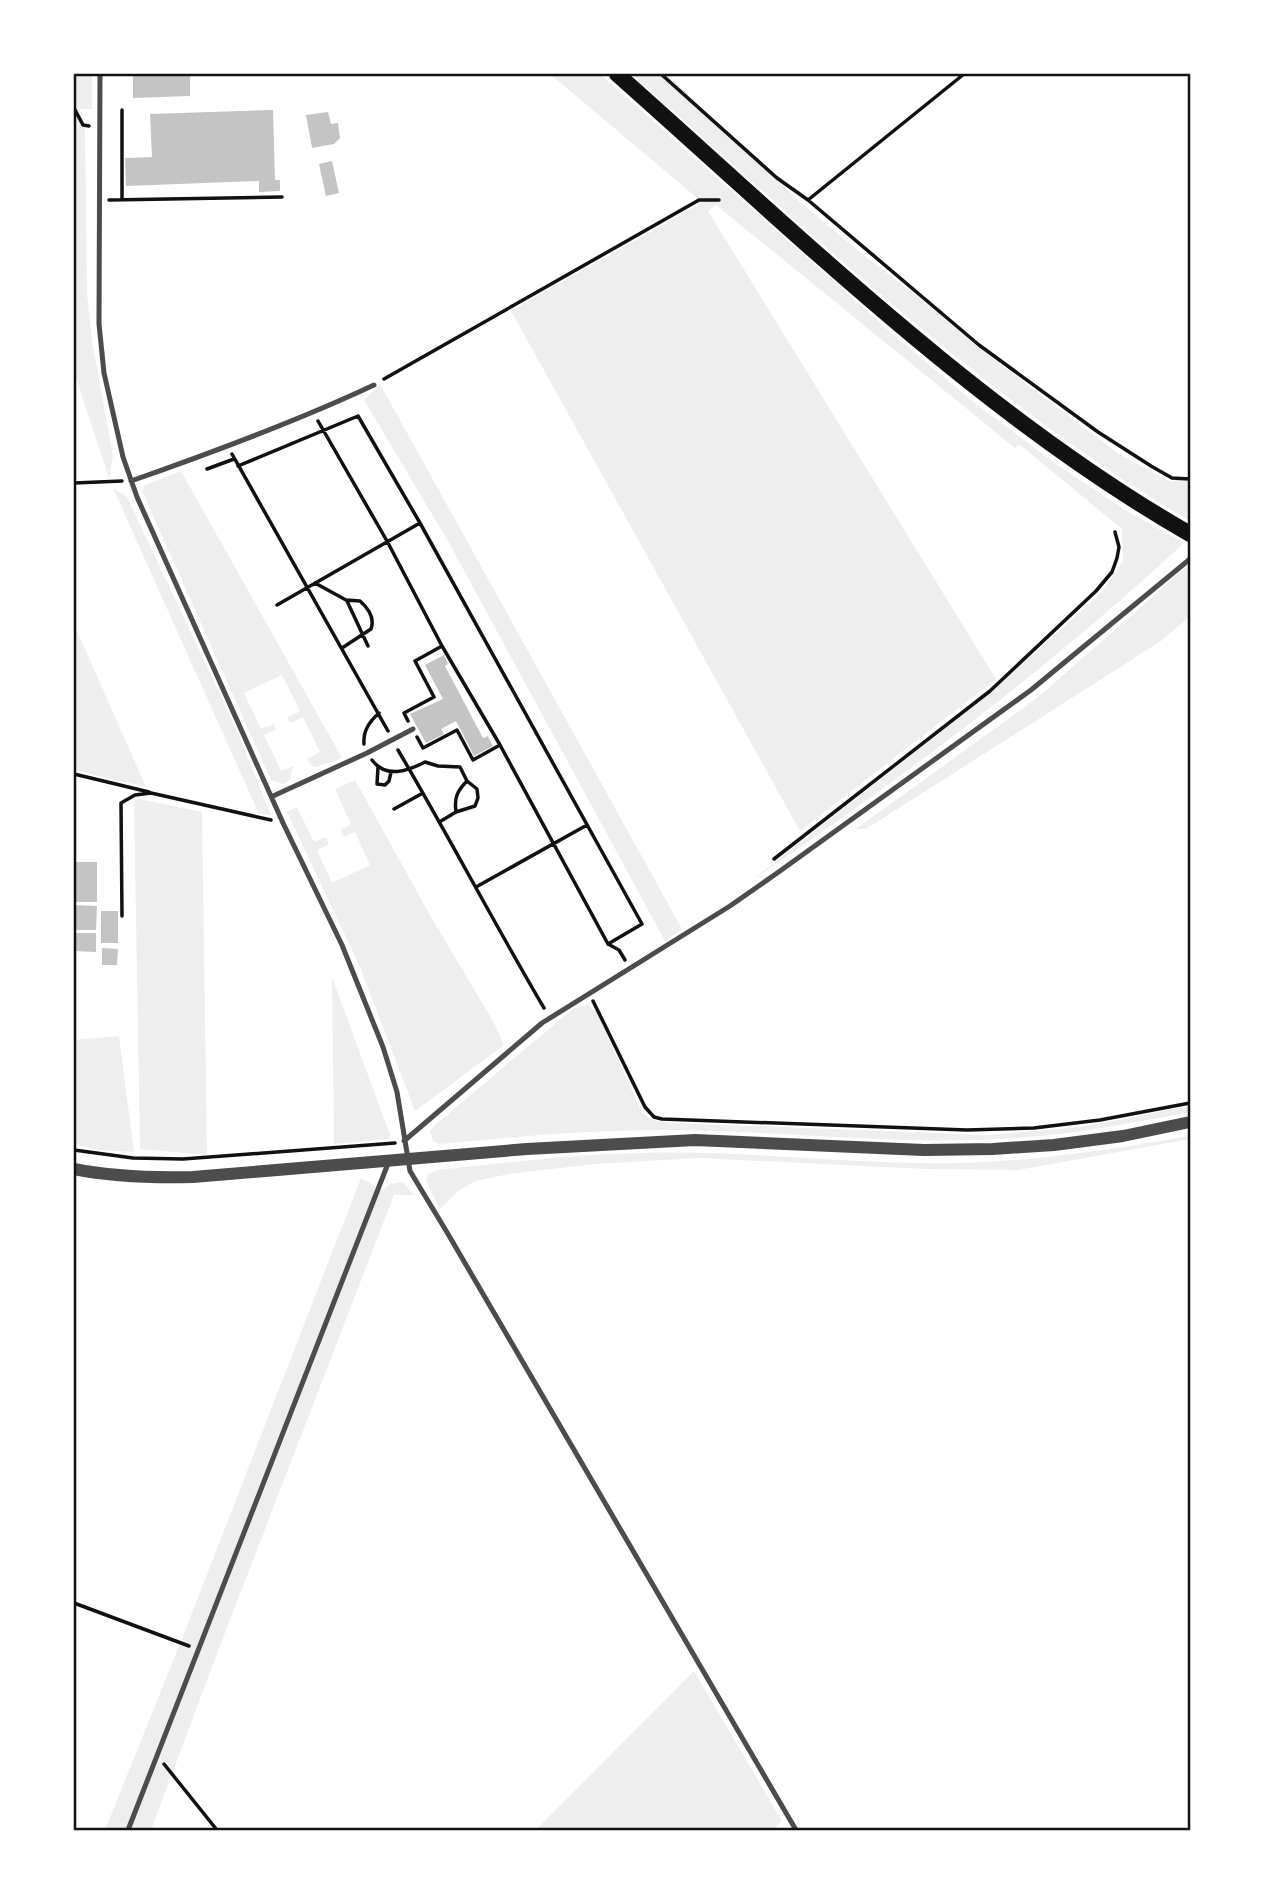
<svg xmlns="http://www.w3.org/2000/svg" width="1264" height="1904" viewBox="0 0 1264 1904" font-family="'Roboto Condensed',sans-serif">
<style>
.green{fill:#eee}
.building{fill:#c4c4c4}
.lines{fill:none;stroke-linecap:round;stroke-linejoin:round}
.path{stroke:#111;stroke-width:3.5}
.service{stroke:#4c4c4c;stroke-width:5}
.tertiary{stroke:#4c4c4c;stroke-width:12}
.primary{stroke:#111;stroke-width:16}
.neatline{fill:none;stroke:#111;stroke-width:2.5}
</style>
<rect width="100%" height="100%" fill="#fff"/>
<path class="green" d="M74,74H92V109H80L85,131L87,294L92,341L113,456L109,478L74,372Z
M550,74H600L887,329L976,404L1059,466L1125,510L1184,543C1049,668 903,778 751,881L992,692L1102,592L1123,561L1122,529L1019,444L1015,448L716,205L708,211L996,679L800,831L511,311L698,205L696,197Z
M632,74H667L801,203L866,257L921,299L983,351L1120,455L1171,482L1190,475V521C985,400 810,232 632,74Z
M380,384L682,929L665,941L448,541L364,400Z
M181,471L342,758L316,767H313L307,759L320,752L303,717L290,723L287,717L300,711L282,675L244,693L261,729L273,724L276,729L264,735L281,771L293,766L290,780L283,784L271,780L142,491L145,485Z
M113,488L127,497L235,726L271,815L259,814Z
M1190,564V616L1161,641L866,829H856L1037,698Z
M74,624L146,787L74,770Z
M355,780L431,917L493,1021L504,1045L415,1111L360,967L287,812L297,807L314,842L326,837L329,844L317,850L332,883L370,865L355,832L344,837L340,830L351,824L335,789Z
M139,799L202,812L207,1155L140,1149L134,801Z
M332,977L390,1135L389,1139L334,1144Z
M588,1004L597,1013L642,1113L652,1120L674,1123L988,1135L1080,1127L1190,1106V1112C1128,1124 1065,1136 1001,1139C884,1145 768,1129 651,1130C580,1131 510,1137 439,1144L433,1141L430,1131L435,1125L574,1008Z
M119,1036L134,1152L98,1150L74,1144V1040Z
M1190,1136V1139L1018,1170L927,1169L699,1158L594,1164L509,1174L475,1181L458,1191L440,1209L426,1181L428,1175L437,1170C505,1163 574,1154 643,1153C749,1150 854,1165 960,1163C1038,1161 1114,1149 1190,1136Z
M361,1178L383,1190L390,1184L403,1182L414,1195H394L216,1656L151,1830H105L183,1636Z
M694,1671L782,1821L772,1830H536Z"/>
<path class="building" d="M133,74H190V96L133,98Z
M273,110L275,180H280V191L259,192V181L126,186L125,158L152,157L150,114Z
M328,112L331,124L338,123L340,138L334,144L312,148L306,115Z
M332,161L339,193L326,196L319,164Z
M444,655L448,664L445,666L483,738L488,736L493,746L474,756L456,721L441,729L444,734L426,743L410,714L443,699L425,665Z
M75,862H97V902H75Z
M74,905L97,906L96,930H74Z
M101,911H118V943H101Z
M74,933H96V952L74,951Z
M102,948L118,949L117,965H102Z"/>
<g class="lines">
<path class="path" d="M661,74L777,178L808,200L979,345L1098,432L1151,466L1172,478L1190,479
M74,108L83,125L89,126
M122,110V199
M109,200L282,197
M808,200L964,74
M384,379L699,200H719
M318,421L387,541L442,646L500,745L608,944L619,950L625,960
M232,454L388,731
M238,466L358,416L420,523L642,924L608,944
M207,469L234,459
M74,483L122,481
M315,583L346,600L360,601C368,608 375,618 371,629L342,648
M347,601L368,646
M277,605L420,523
M408,721L404,713L434,697L415,661L442,646
M417,737L423,748L457,730L473,760L500,745
M364,744C363,731 369,722 379,713
M398,750C448,835 494,923 544,1008
M372,760C386,779 408,771 425,762L438,766L460,767L467,781C457,791 454,798 456,812L475,806L478,798L477,789L467,781
M378,767L377,784L385,785L389,781L391,772
M74,774L149,792
M394,809L423,793
M441,821L456,812
M774,859L990,691L1096,591L1112,572L1117,558L1119,547L1115,532
M476,887L587,825
M122,916L121,803L135,795L151,793L271,820
M593,1001L645,1107L654,1117L662,1119L967,1130L1034,1128L1100,1120L1190,1103
M74,1150L133,1158L183,1159L395,1143
M74,1603L189,1646
M164,1764L217,1830"/>
<path class="service" d="M100,74L99,324L104,373L123,457L137,497L283,823L342,945L383,1047L397,1092L410,1171L448,1234L796,1830
M131,481C214,452 295,422 374,385
M273,796L367,753L413,729
M404,1141L542,1023L730,906L780,871L1031,690L1190,559
M128,1830L389,1161"/>
<path class="tertiary" d="M74,1169C114,1177 153,1178 193,1177L527,1149L695,1140L924,1150L993,1149L1054,1145L1123,1136L1190,1122"/>
<path class="primary" d="M617,74C796,233 982,415 1190,534"/>
</g>
<rect width="1264" height="1904" fill="none" stroke="#ffffff" stroke-width="150"/>
<rect x="75" y="75" width="1114" height="1754" class="neatline"/>
</svg>
